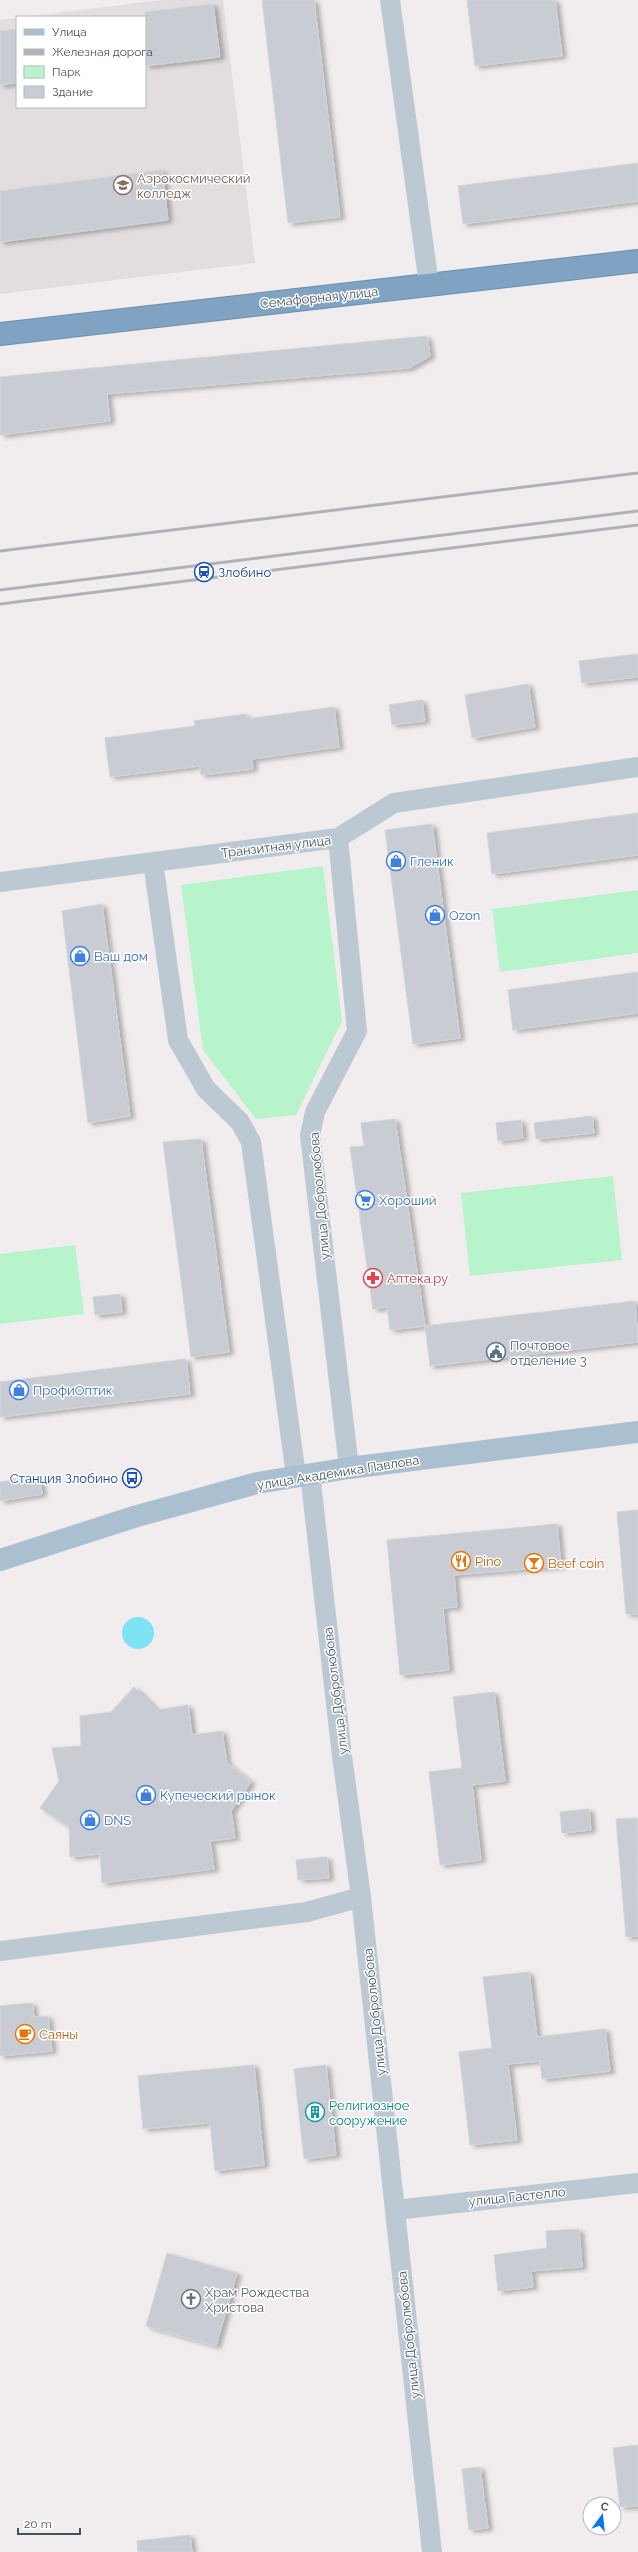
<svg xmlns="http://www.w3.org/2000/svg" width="638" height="2552" viewBox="0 0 638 2552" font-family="Raleway,sans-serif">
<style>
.education{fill:#e2dee0}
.green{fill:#b7f4cc}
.water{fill:#7fe2f5}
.building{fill:#c9cdd3;stroke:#d1d4da;filter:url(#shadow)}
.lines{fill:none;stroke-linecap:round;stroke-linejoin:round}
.highway-casing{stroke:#6b8eae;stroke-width:24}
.minor{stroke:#bcc9d2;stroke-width:20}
.major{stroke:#aabfd0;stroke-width:22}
.highway{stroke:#80a3c3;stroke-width:22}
.rail{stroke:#afb3b9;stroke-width:3}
.labels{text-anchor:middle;stroke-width:3;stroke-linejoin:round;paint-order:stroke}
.education-label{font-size:13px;fill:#785e54;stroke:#fff;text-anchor:start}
.street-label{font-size:13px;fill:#44525d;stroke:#fff}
.transit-label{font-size:13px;fill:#164399;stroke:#fff;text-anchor:start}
.shop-label{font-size:13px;fill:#366cbe;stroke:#fff;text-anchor:start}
.health-label{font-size:13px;fill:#be3a42;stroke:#fff;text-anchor:start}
.service-label{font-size:13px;fill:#4e5e75;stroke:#fff;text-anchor:start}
.food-label{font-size:13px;fill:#c56008;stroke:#fff;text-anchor:start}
.culture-label{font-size:13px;fill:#0d838f;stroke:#fff;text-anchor:start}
.worship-label{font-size:13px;fill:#5b616d;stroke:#fff;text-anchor:start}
</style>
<defs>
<filter id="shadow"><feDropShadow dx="4.5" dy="2.5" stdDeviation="2" flood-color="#0004"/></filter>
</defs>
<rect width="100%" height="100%" fill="#f1edee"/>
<path class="education" d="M161,0H223L255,263L0,294V20L17,18V107H145V17H24Z"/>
<path class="green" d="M323,866L342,1021L296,1115L256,1119L203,1050L181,885Z
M638,890V953L500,972L492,909Z
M613,1176L622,1260L470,1276L461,1193Z
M75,1245L84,1314L0,1324V1254Z"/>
<path class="water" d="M122 1633a16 16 0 1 1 32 0a16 16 0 1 1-32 0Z"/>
<path class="building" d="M262,0H314L340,217L288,223Z
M467,0H555L562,56L475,66Z
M213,4L220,57L145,66V12Z
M17,29V83L0,85V31Z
M638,163V201L463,224L458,186Z
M162,170L168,220L0,242V191Z
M427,336L430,356L409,368L107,394L110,421L0,435V377Z
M638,654V677L582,683L579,661Z
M528,684L535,727L472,738L465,695Z
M422,700L425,721L392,725L389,705Z
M334,707L339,747L252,759L253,769L201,775L200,766L110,777L105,738L195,726L194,721L246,714L247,719Z
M638,813V855L492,874L487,833Z
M432,824L460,1038L413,1044L385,830Z
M102,904L130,1116L88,1123L62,911Z
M638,972V1013L513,1030L508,990Z
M592,1116L594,1133L536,1139L534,1123Z
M395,1119L425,1326L390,1330L387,1307L373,1309L350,1147L364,1146L361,1123Z
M521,1120L523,1138L498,1141L496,1123Z
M201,1139L229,1352L191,1357L163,1142Z
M120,1294L122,1312L95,1315L93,1297Z
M635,1301L638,1342L430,1366L425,1326Z
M186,1359L190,1394L0,1417V1382Z
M40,1476L42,1494L0,1501V1482Z
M638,1510V1614H626L617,1512Z
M557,1524L561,1566L454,1575L457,1607L443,1608L449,1670L400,1675L387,1540Z
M134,1687L157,1710L188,1705L192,1735L222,1731L227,1763L251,1782L231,1811L235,1838L210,1841L214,1869L102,1883L100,1854L70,1857L69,1827L40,1808L59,1781L52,1748L81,1746L80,1716L111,1712Z
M494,1692L505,1781L472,1785L481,1860L440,1865L429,1772L462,1768L453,1697Z
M589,1809L591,1830L562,1833L560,1812Z
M637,1818L638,1936L626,1937L616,1819Z
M327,1857L329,1878L298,1880L296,1860Z
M529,1972L537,2037L605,2029L610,2071L542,2079L540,2061L508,2064L517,2140L470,2145L459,2052L492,2048L483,1977Z
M32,2003L34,2017L48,2016L52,2051L0,2056V2006Z
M254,2065L264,2165L215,2171L210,2123L143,2129L138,2076Z
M326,2065L336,2155L304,2159L294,2069Z
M579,2229L582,2267L531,2271L533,2287L498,2291L494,2255L547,2248L546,2231Z
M167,2253L237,2273L216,2346L146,2326Z
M638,2445V2506L620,2507L613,2448Z
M480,2467L488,2528L469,2530L462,2469Z
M190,2535L192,2552H138L137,2541Z"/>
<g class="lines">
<g class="highway-casing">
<path id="highway" d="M0,334L638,261"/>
</g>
<path class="minor" d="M390,0L429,285
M338,838L357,1031L315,1112L310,1135L349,1468
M153,862L178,1040L206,1089L240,1122L251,1142L296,1476
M0,882L338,838L394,803L638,767
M310,1474L342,1756L361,1897L432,2552
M0,1951L307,1912L361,1897
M395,2210L638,2183"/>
<path class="major" d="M0,1560L137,1516L257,1483L349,1468L638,1432"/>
<use href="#highway" class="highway"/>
<path class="rail" d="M0,551L638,473
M0,590L638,511
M0,604L638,525"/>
</g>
<defs>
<g id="university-ring" transform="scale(1)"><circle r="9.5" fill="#fff" stroke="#8d6e63" stroke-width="1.5"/><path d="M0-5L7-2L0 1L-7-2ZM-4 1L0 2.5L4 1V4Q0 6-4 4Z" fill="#8d6e63"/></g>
<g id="station-ring" transform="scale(1)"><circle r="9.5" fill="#fff" stroke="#1a4fb4" stroke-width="1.5"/><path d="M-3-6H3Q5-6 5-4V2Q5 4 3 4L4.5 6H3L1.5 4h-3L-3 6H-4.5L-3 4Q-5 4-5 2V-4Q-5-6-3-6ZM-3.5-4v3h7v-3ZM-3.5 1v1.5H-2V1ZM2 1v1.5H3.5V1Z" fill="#1a4fb4"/></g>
<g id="shop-ring" transform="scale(1)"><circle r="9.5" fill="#fff" stroke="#3f7fe0" stroke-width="1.5"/><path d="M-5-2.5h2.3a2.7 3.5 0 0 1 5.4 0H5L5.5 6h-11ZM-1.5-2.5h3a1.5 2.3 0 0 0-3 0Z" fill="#3f7fe0"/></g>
<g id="supermarket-ring" transform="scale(1)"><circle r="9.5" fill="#fff" stroke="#3f7fe0" stroke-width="1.5"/><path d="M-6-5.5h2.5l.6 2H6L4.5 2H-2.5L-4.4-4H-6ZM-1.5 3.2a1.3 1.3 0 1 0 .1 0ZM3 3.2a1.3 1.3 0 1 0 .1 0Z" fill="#3f7fe0"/></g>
<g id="pharmacy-ring" transform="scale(1)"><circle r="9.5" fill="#fff" stroke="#e0444e" stroke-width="1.5"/><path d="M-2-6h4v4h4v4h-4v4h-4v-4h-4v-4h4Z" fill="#e0444e"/></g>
<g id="civic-ring" transform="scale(1)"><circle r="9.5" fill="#fff" stroke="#5c6f8a" stroke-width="1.5"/><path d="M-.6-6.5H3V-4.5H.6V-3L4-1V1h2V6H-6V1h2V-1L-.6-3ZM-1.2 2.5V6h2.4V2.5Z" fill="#5c6f8a"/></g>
<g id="bus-ring" transform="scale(1)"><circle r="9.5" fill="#fff" stroke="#1a4fb4" stroke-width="1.5"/><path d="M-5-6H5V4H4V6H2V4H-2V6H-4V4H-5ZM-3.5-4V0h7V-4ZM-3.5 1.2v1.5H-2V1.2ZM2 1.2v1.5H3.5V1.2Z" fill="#1a4fb4"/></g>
<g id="restaurant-ring" transform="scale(1)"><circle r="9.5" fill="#fff" stroke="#e8710a" stroke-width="1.5"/><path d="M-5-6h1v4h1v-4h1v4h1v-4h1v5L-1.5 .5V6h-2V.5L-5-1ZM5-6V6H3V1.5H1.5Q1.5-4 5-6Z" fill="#e8710a"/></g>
<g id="bar-ring" transform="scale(1)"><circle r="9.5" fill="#fff" stroke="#e8710a" stroke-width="1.5"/><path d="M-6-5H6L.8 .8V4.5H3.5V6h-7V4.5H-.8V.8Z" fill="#e8710a"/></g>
<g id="cafe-ring" transform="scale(1)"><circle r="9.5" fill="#fff" stroke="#e8710a" stroke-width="1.5"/><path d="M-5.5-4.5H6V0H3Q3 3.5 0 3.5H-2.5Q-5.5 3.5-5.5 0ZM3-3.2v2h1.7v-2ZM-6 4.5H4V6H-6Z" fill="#e8710a"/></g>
<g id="building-ring" transform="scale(1)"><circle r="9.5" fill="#fff" stroke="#0f9aa8" stroke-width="1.5"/><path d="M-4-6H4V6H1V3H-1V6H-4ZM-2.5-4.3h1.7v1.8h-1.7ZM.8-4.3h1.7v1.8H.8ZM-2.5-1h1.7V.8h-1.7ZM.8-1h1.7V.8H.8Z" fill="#0f9aa8"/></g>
<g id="church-ring" transform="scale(1)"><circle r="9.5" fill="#fff" stroke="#6b7280" stroke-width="1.5"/><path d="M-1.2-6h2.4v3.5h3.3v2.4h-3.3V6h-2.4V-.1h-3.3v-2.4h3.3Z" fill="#6b7280"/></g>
</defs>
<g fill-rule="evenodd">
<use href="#university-ring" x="123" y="185"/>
<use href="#station-ring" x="204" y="572"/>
<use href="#shop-ring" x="396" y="861"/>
<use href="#shop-ring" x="435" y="915"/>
<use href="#shop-ring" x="80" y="956"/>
<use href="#supermarket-ring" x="365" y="1200"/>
<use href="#pharmacy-ring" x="373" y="1278"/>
<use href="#civic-ring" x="496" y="1352"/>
<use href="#shop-ring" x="19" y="1390"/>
<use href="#bus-ring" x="132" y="1478"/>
<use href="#restaurant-ring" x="461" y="1561"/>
<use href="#bar-ring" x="534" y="1563"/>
<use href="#shop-ring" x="146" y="1795"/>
<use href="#shop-ring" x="90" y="1820"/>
<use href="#cafe-ring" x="25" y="2034"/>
<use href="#building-ring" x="315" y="2112"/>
<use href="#church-ring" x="191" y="2299"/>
</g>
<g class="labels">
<g class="education-label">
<text x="137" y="183">Аэрокосмический<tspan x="137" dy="15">колледж</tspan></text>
</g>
<g class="street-label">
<text transform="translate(319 297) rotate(-6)" y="5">Семафорная улица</text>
<text transform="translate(276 846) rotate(-7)" y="5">Транзитная улица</text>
<text transform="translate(319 1196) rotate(-95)" y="5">улица Добролюбова</text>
<text transform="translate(338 1472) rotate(-9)" y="5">улица Академика Павлова</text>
<text transform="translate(335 1691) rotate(-97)" y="5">улица Добролюбова</text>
<text transform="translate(374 2012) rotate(-96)" y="5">улица Добролюбова</text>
<text transform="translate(517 2196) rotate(-6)" y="5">улица Гастелло</text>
<text transform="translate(408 2335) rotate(-96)" y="5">улица Добролюбова</text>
</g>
<g class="transit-label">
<text x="218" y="577">Злобино</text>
<text x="118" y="1483" text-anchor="end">Станция Злобино</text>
</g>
<g class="shop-label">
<text x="410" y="866">Гленик</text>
<text x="449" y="920">Ozon</text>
<text x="94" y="961">Ваш дом</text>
<text x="379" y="1205">Хороший</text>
<text x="33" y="1395">ПрофиОптик</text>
<text x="160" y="1800">Купеческий рынок</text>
<text x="104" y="1825">DNS</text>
</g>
<g class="health-label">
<text x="387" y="1283">Аптека.ру</text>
</g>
<g class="service-label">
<text x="510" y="1350">Почтовое<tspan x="510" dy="15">отделение 3</tspan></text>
</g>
<g class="food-label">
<text x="475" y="1566">Pino</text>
<text x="548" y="1568">Beef coin</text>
<text x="39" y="2039">Саяны</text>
</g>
<g class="culture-label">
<text x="329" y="2110">Религиозное<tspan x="329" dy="15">сооружение</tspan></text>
</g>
<g class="worship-label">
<text x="205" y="2297">Храм Рождества<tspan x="205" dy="15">Христова</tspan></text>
</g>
</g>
<rect x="16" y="16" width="130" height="92" fill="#ffffff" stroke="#b4babe"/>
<rect x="24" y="29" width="20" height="6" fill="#aabfd0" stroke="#b4babe"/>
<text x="52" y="36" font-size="12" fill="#44525d">Улица</text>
<rect x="24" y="49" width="20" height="6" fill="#afb3b9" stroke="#b4babe"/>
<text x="52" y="56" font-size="12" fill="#44525d">Железная дорога</text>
<rect x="24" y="66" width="20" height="12" fill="#b7f4cc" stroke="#b4babe"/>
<text x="52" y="76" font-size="12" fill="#44525d">Парк</text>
<rect x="24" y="86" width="20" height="12" fill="#c9cdd3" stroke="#b4babe"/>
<text x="52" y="96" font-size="12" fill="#44525d">Здание</text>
<g transform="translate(602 2516) rotate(15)"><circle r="19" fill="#ffffff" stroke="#b4babe"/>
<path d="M0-3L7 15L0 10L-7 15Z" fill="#0577f3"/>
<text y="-6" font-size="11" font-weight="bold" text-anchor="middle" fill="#44525d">С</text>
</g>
<path d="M18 2528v6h62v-6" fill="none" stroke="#44525d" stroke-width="2"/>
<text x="24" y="2528" font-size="12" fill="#44525d" stroke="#ffffff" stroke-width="3" paint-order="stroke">20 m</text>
</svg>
